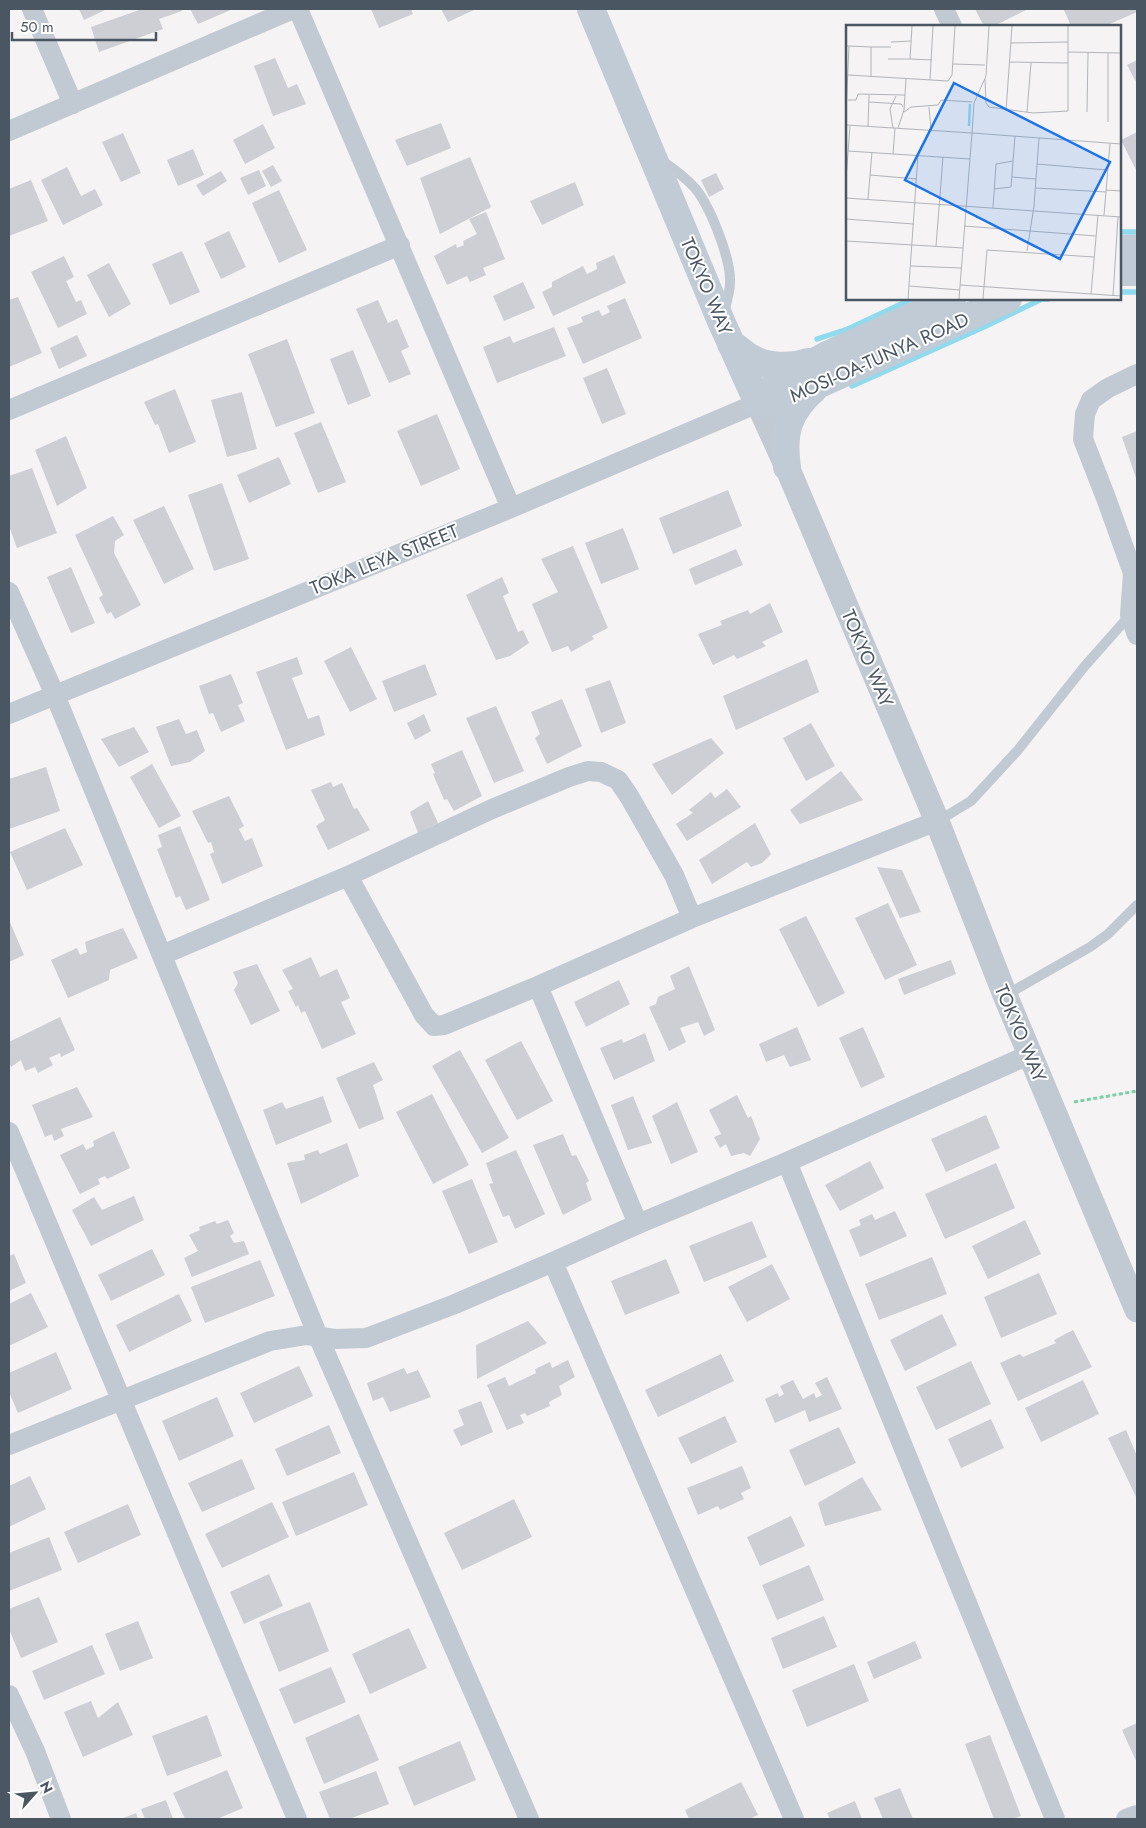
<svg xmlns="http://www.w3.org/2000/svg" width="1146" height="1828" viewBox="0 0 1146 1828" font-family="Jost,sans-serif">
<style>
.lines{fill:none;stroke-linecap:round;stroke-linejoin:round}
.stream{stroke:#90daee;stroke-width:5.5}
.building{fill:#cdcfd5}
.path{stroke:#7ad0a6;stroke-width:3;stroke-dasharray:4 2.5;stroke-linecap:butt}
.service{stroke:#c1cad2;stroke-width:10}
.minor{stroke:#c1cad2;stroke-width:20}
.tertiary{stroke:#c1cad2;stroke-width:25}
.secondary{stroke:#c1cbd6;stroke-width:28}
.labels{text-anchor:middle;stroke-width:4;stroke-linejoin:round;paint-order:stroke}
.street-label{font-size:19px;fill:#4a5661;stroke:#fff}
.inset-river{fill:none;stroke:#90daee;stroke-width:2.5}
.inset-road{fill:none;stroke:#b1b4b9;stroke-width:1}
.view{fill:#1a73e8;fill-opacity:0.15;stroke:#1a73e8;stroke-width:2.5}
.inset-edge{fill:none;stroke:#4a5661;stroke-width:2.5}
</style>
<rect width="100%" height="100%" fill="#f5f3f3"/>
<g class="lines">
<path class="stream" d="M1120,232H1137
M1120,292H1137
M817,339L848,329L912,299
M852,386L986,326L1042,299H1048"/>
</g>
<path class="building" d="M79,9H107L84,20Z
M142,9H181L182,11L159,19L163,29L99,52L91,27Z
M190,9H233L198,24Z
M371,9H411L413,14L379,28Z
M441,9H476L448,22Z
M975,9H1028L994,26H984Z
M1068,9H1137V12L1105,26H1071L1064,10Z
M275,58L288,88L297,84L306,104L273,116L254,66Z
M1137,60V84L1127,65Z
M441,123L451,148L407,166L395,140Z
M263,124L275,148L245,164L233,140Z
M1137,132V172L1121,140Z
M123,133L141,173L121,182L102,142Z
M193,149L204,175L178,186L167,160Z
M470,157L491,207L440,234L420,178Z
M273,165L282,181L271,187L262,171Z
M67,167L81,196L95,189L103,205L63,225L41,180Z
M259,170L266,186L248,195L240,178Z
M221,171L227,181L203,196L196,185Z
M716,173L724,189L709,197L701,180Z
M31,180L48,221L9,236V189Z
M575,182L584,205L542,225L530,201Z
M279,190L307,250L279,263L252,203Z
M486,212L505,259L483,268L486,275L470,282L467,276L447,285L434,256L456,244L457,248L464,245L463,241L477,234L469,219Z
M229,231L246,267L221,279L204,243Z
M182,251L200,292L170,305L152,264Z
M614,255L626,283L553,316L542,292L552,287V282L583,266L587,274L597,269L596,263Z
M64,256L74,277L66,281L76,302L81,300L87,314L58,328L31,272Z
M109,263L131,304L109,317L87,275Z
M523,282L535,308L504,321L493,296Z
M18,297L42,353L9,367V300Z
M625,298L642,338L583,364L567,328L583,322L581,317L599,310L602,316L610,312L607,306Z
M378,300L388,323L397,319L409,347L401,351L411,374L389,383L356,309Z
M554,327L566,356L497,383L483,347L510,336L513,343Z
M77,335L87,356L59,369L50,348Z
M287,339L315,413L276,427L248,354Z
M353,350L371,396L348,405L330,359Z
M607,368L626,414L602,424L583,378Z
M175,389L196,442L169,453L158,424L155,425L144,402Z
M242,392L257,449L227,457L211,400Z
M437,414L460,469L421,486L397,431Z
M321,422L346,482L318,493L294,433Z
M1137,431V481L1122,437Z
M66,436L87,488L57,506L35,450Z
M279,457L291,484L249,503L237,475Z
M32,468L57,533L17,548L9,526V476Z
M222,483L249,559L214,571L188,495Z
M728,490L742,526L673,554L659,518Z
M164,506L194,569L164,584L133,520Z
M113,516L124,535L115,541L114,553L141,605L115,619L111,612L107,614L99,598L103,595L75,535Z
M623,528L639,569L601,584L585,543Z
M573,546L608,628L592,636L594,639L571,652L568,646L552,652L532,604L558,592L541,559Z
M736,549L743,565L695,585L689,569Z
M71,567L95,623L71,633L47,577Z
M502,577L509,593L503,596L518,632L523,630L529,643L510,656L496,660L466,595Z
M770,603L783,632L762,642L766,646L737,659L734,655L713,665L698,634L722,625L720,621L748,610L750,614Z
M351,647L377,699L350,712L324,661Z
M297,657L303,674L292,678L308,719L319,715L325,735L286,750L256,672Z
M807,659L819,692L736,730L723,696Z
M425,664L437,695L394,712L382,681Z
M231,674L243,703L238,705L245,721L221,732L213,713L209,714L199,686Z
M610,680L626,723L601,733L585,689Z
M562,699L582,746L547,764L535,738L540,734L531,712Z
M496,706L524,771L494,783L466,718Z
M424,714L431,731L415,740L407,723Z
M179,719L186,734L197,730L205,751L190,762L171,766L156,727Z
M811,723L835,766L806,781L783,738Z
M134,727L149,752L119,767L101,739Z
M711,738L724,753L672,795L652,764Z
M462,750L482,796L454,811L447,799L444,800L433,774L435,773L431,764Z
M152,764L181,816L159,828L130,777Z
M46,767L60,811L9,829V779Z
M841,771L863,800L800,824L790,810Z
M331,782L333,787L342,783L354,809L357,808L370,830L328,850L316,826L325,820L311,790Z
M727,789L741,807L687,841L676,824L693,813L689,810L711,792L715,798Z
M229,796L244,826L239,829L245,841L252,838L263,866L222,884L210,854L214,852L211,842L208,843L192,811Z
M428,801L438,823L418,833L410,812Z
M755,823L771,854L762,863L751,867L747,862L712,884L699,860Z
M180,826L210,900L186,910L180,896L176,898L157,849L162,847L158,835Z
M65,828L83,865L27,890L10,852Z
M877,867L902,870L921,912L900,918Z
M888,903L917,965L885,980L855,918Z
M806,916L845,993L818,1007L779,929Z
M9,920L24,955L9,962Z
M123,928L138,958L110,970L109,980L68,998L51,960L77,948L80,955L87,952L85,942Z
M311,957L320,977L337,969L350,998L341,1002L356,1034L322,1049L305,1011L301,1013L298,1005L296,1007L288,991L293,989L282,970Z
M951,960L956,974L904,995L898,979Z
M257,964L280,1011L251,1025L234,990L238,983L233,972Z
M689,966L715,1030L704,1036L698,1022L680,1028L686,1042L669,1051L649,1007L656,1004L658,997L675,989L670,976Z
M619,980L630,1004L586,1027L574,1002Z
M60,1017L75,1050L61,1057L60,1053L49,1058L53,1065L38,1073L35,1067L25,1071L21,1060L11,1067L9,1062V1042Z
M797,1027L811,1060L790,1067L784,1055L766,1062L759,1044Z
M863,1027L885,1077L861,1088L839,1038Z
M645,1033L655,1061L614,1080L600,1048L622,1039L623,1043Z
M521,1041L553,1101L517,1120L485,1060Z
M460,1050L509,1138L482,1153L432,1066Z
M374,1062L383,1080L373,1085L384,1119L359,1129L336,1078Z
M77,1087L93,1117L61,1129L64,1136L54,1141L52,1134L45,1137L32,1105Z
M432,1094L469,1165L433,1184L396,1112Z
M737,1095L748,1118L751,1116L760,1139L750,1156L744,1153L731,1156L726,1144L720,1148L714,1137L721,1134L709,1110Z
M323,1096L332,1122L276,1145L263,1110L282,1102L286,1109Z
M633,1096L652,1143L628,1150L611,1105Z
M677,1102L698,1152L671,1164L652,1116Z
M986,1115L1000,1148L946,1172L931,1139Z
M114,1131L130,1168L107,1179L105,1176L98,1179L100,1184L80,1194L60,1155L83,1144L86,1150L94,1146L93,1141Z
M563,1134L572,1156L576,1155L589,1181L586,1183L592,1200L563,1215L533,1145Z
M347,1143L359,1176L301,1204L287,1163L305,1160L304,1155L318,1150L320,1154Z
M516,1150L545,1214L515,1229L509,1215L503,1217L489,1184L493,1183L486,1163Z
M870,1161L884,1188L840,1211L825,1185Z
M996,1163L1015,1208L945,1239L925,1194Z
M472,1179L498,1242L469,1254L442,1191Z
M134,1196L144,1220L91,1246L72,1210L94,1197L102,1210Z
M895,1211L907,1236L860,1257L849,1230L861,1225L859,1220L872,1214L875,1220Z
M228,1220L234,1233L230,1236L234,1243L244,1241L249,1254L192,1277L184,1258L198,1251L189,1235L200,1230L199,1227L215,1221L217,1224Z
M1025,1220L1041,1254L988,1279L972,1246Z
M752,1221L767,1257L704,1282L689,1246Z
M152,1249L165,1275L111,1301L98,1275Z
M14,1254L26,1283L9,1291V1256Z
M932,1257L947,1294L879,1320L865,1284Z
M666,1259L680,1293L625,1315L611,1281Z
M260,1260L275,1296L205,1323L191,1287Z
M772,1264L790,1299L747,1322L728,1287Z
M1039,1273L1057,1314L1001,1338L984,1297Z
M31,1293L48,1327L9,1346V1304Z
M179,1294L192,1321L129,1352L116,1325Z
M942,1314L957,1345L905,1371L890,1340Z
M528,1321L547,1343L477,1379L476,1345Z
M1073,1330L1092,1367L1018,1401L1000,1363L1020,1354L1023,1357L1056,1343L1054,1340Z
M56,1352L72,1389L18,1413L9,1392V1373Z
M721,1354L734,1381L658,1417L645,1390Z
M568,1360L575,1377L559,1386L562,1395L549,1402L550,1406L527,1416L525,1413L520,1415L524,1423L507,1430L487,1385L505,1377L509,1386L536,1373L535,1369L550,1362L552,1368Z
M971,1361L991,1404L936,1430L916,1387Z
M299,1366L313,1396L254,1423L240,1393Z
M404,1368L407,1374L418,1370L431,1397L390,1412L383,1397L373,1401L367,1383Z
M827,1377L842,1409L809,1422L805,1410L775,1423L765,1399L778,1393L779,1397L784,1394L780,1386L793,1380L803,1399L814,1393L816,1398L822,1395L815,1383Z
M1083,1380L1099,1414L1041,1442L1025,1408Z
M217,1397L234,1436L179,1461L162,1421Z
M481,1401L493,1432L461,1446L453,1430L464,1425L458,1410Z
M725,1416L737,1442L691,1464L678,1438Z
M991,1419L1004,1448L961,1468L948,1439Z
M329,1425L341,1453L287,1476L275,1449Z
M839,1427L856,1463L805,1486L789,1450Z
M1126,1430L1137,1456V1499L1108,1438Z
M242,1459L255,1489L202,1512L188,1483Z
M742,1466L751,1488L741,1493L744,1499L720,1510L718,1506L698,1515L687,1488Z
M354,1472L368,1505L296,1536L282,1502Z
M30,1476L46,1509L9,1527V1486Z
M862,1477L882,1510L825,1526L818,1503Z
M514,1499L532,1537L462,1570L444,1533Z
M272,1502L289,1537L222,1568L205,1534Z
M128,1504L141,1535L78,1563L64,1532Z
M791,1516L805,1546L760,1566L747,1537Z
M49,1537L62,1570L9,1591V1553Z
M809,1565L824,1600L777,1620L762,1585Z
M269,1574L283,1606L244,1624L230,1592Z
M39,1597L58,1642L21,1658L9,1629V1609Z
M310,1602L329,1651L279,1672L259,1622Z
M824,1616L837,1647L783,1669L771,1638Z
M138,1621L153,1658L120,1671L105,1634Z
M409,1628L427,1668L370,1694L352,1654Z
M915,1641L922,1658L874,1679L867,1662Z
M92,1645L105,1674L44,1700L32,1671Z
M854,1664L869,1701L807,1727L792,1690Z
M331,1667L346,1702L294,1724L279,1689Z
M91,1701L98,1718L118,1702L133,1735L83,1757L64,1712Z
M359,1714L379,1760L324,1784L305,1738Z
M207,1715L222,1756L167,1776L152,1736Z
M1137,1723V1763L1122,1730Z
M990,1735L1021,1816L1012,1819H994L965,1744Z
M460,1741L476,1780L414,1806L398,1767Z
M227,1770L243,1808L217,1819H185L173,1793Z
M376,1771L389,1804L349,1819H330L319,1792Z
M741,1782L758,1815L749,1819H689L685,1810Z
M900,1788L913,1819H883L874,1798Z
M166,1800L173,1819H145L141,1809Z
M855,1801L862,1819H830L827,1813Z
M136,1813L138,1819H121Z"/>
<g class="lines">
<path class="path" d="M1074,1102L1137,1091"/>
<path class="service" d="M662,161C674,169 685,177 695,188C710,206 729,255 730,278C731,289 727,302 724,312
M938,821L971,801L1018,750L1084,667L1130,615
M1006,995L1090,947L1108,934L1137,905"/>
<path class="minor" d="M32,9L73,104
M298,9L511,508
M944,9L952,26
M9,131L293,9
M1137,374L1108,388L1091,400L1085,414L1083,439L1106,498L1133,573L1130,615L1137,635
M9,410L400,245
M9,592L55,695L318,1336L529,1819
M9,714L511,508L758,403
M348,876L424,1015L434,1026L444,1025L538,986L692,918L937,821
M162,955L348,876L492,809L569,777L588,771L601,772L618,780L629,796L674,875L692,918
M538,986L638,1224
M9,1132L297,1819
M787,1162L1055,1819
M553,1262L794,1819
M9,1445L270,1341L307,1335L335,1339L366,1338L382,1332L455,1304L553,1262L638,1224L787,1162L1031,1054
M9,1695L35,1751L61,1819
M1126,1819L1137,1815"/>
<path class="tertiary" d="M758,403L787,467L937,821L1005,995L1137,1310"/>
<path class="secondary" d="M591,9L721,321L758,403
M1120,249H1137
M1120,272H1137
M731,344C738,348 744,354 751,358C766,367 791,368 808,362
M758,403L782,401L1008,299
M758,403L778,382L827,355L952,299
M787,467C782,433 788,412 814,389"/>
</g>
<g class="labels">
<g class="street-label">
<text transform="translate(707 286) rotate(67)" y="7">TOKYO WAY</text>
<text transform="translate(879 357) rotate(-24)" y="7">MOSI-OA-TUNYA ROAD</text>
<text transform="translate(384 559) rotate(-22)" y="7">TOKA LEYA STREET</text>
<text transform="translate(868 658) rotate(67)" y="7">TOKYO WAY</text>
<text transform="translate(1021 1033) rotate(67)" y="7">TOKYO WAY</text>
</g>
</g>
<g transform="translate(846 25)">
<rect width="275" height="275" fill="#f5f3f3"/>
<path class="inset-river" d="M123,101L124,79"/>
<path class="inset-road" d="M66,1L64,34L86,35M45,17L65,16M165,18L222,17M0,21H3L0,88M3,21L25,22V52M25,22H45M222,27L275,28M42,34H64M163,37L222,38M107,39L139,40M2,50L102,56L106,50L109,1M139,54L140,78L143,82L187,88L222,86V1M84,55L87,1M2,75H10L12,69L59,70M23,77L55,79L57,82M83,82L85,105M160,86L166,1M58,87L65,82L92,80L95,75L126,77M181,87L185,38M241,87L242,28M262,97V28M0,100L126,108M22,101L23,70M47,103L44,84L50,71M52,103L58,85L60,54M126,108L128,78L140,51L143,1M2,126L124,134M47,129L49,103M191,139L261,145M24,150L71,154M166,152L190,154M0,154L4,101M190,163L260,167M148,164L165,162L169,111M260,165L275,166M0,173L275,192M22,174L26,127M147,183L150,139L167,136M258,190L264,119M0,194L67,199M118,201L250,211M0,216L117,223M90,221L97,132M181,226L188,181L193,113M65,241L115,243M114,260L275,271M63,261L114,265M245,269L252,190M267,271L272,192M62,274L72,130M113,274L126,108L275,119M137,274L141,225L248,232"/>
<path class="view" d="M108,58L264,137L214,234L59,155Z"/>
<rect width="275" height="275" class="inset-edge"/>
</g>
<rect width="1146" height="1828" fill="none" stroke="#4a5661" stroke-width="20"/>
<g transform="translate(35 1793) rotate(63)" stroke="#ffffff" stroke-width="4" paint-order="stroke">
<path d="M0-4L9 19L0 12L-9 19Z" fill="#4a5661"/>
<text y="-8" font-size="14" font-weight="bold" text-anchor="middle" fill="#4a5661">N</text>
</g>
<path d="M12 32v8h144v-8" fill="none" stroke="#4a5661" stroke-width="2.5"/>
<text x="20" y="32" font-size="15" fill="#4a5661" stroke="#ffffff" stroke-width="4" paint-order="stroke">50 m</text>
</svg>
